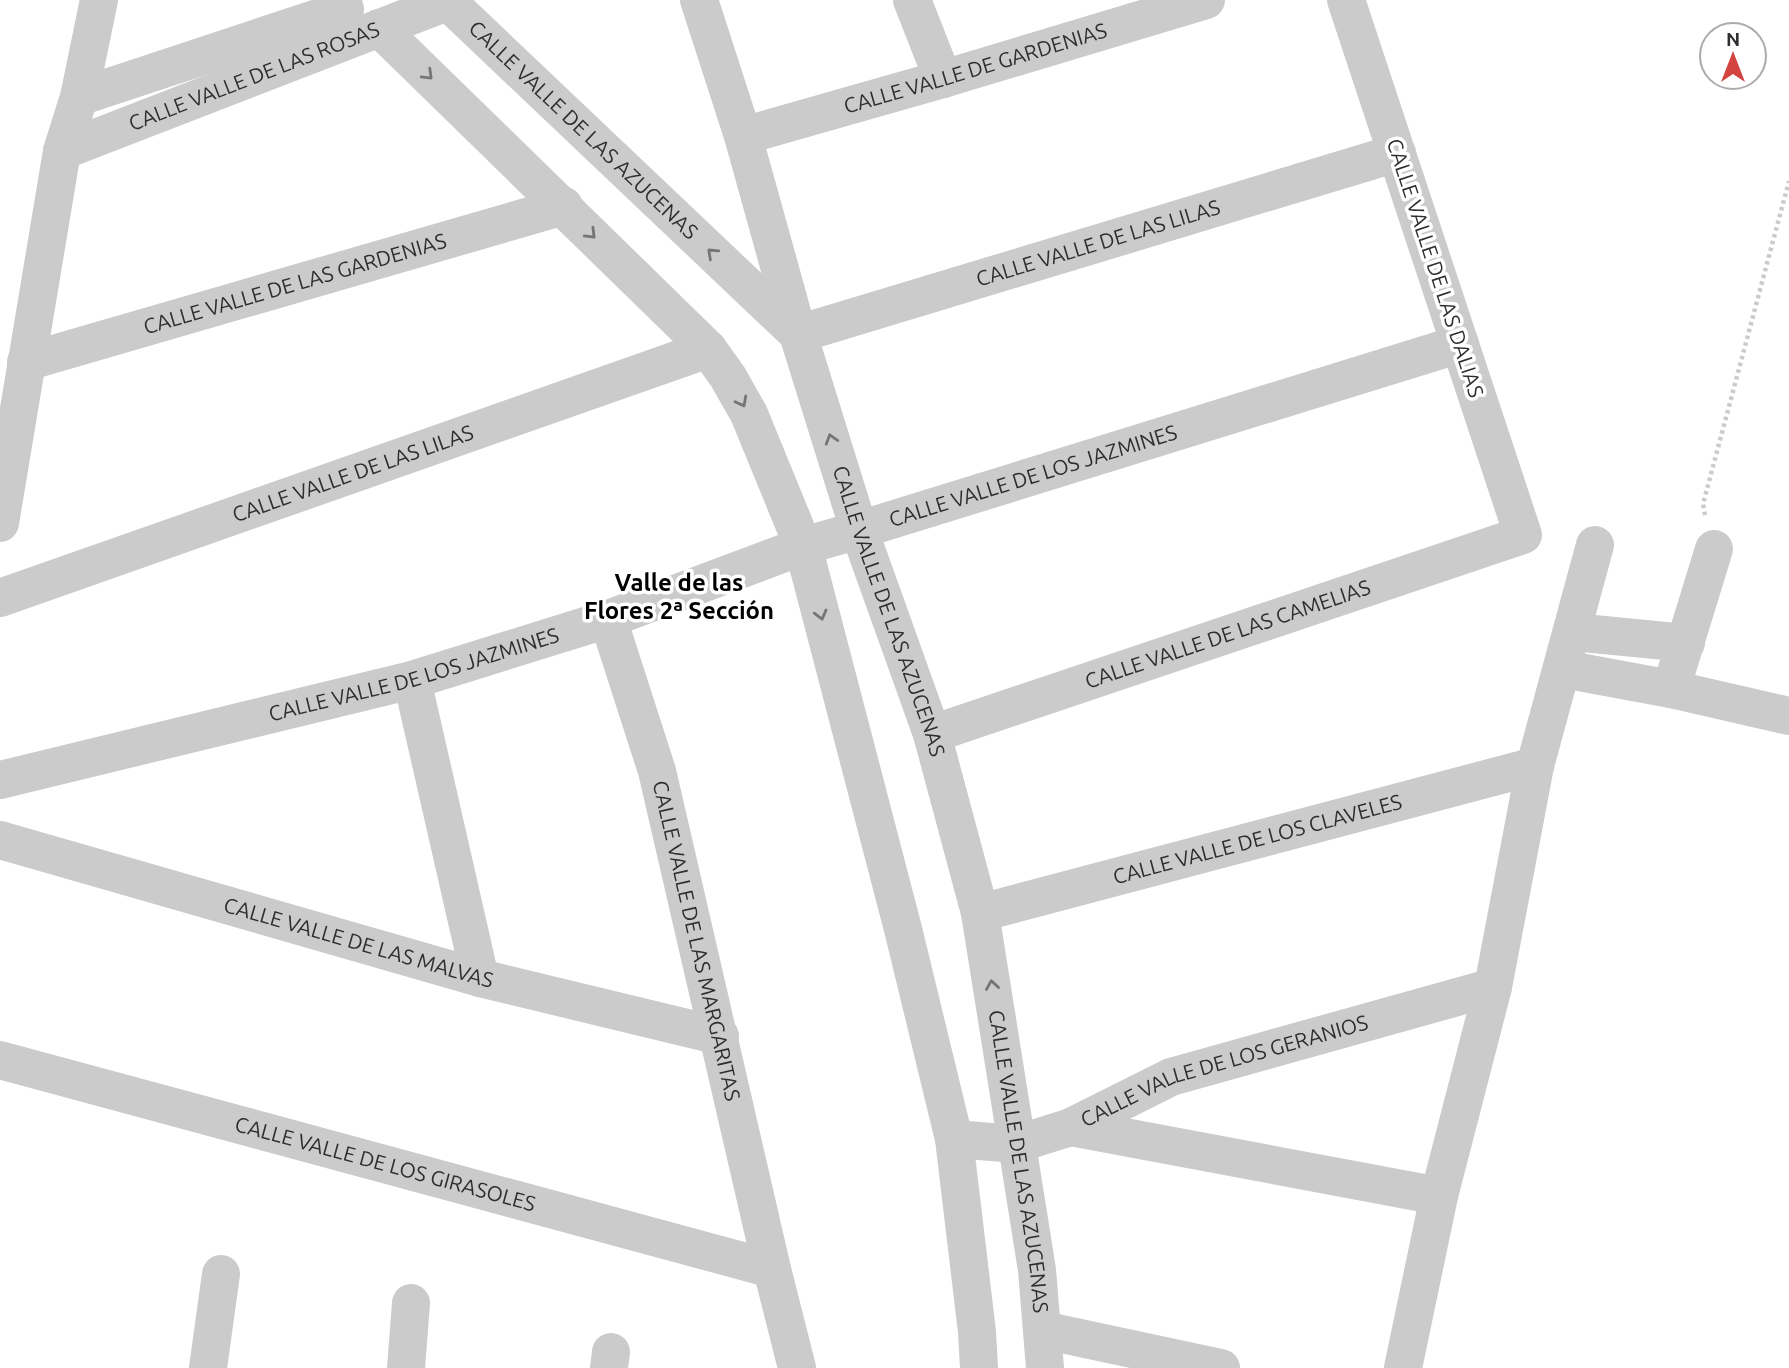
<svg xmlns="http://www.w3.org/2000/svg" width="1789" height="1368" viewBox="0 0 1789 1368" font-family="Ubuntu,sans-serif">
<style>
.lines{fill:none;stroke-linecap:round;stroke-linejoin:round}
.path{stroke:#cbcbcb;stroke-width:4.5;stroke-dasharray:3.5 3.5;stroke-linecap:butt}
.street{stroke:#cbcbcb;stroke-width:38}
.oneway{stroke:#757575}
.labels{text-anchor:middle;stroke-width:7;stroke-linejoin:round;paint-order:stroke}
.street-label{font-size:21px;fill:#2e2e2e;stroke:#fff}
.quarter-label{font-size:24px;font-weight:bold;fill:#000;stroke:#fff}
</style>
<rect width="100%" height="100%" fill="#fff"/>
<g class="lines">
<path class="path" d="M1705,515L1703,504L1789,181"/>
<g class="street">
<path d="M99,0L79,97L345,9L342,0"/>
<path id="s1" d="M446,0L798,334L859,530L932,734L980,913L1037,1270L1045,1368"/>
<path id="s2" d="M699,0L743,136L798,334L1397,153"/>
<path d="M912,0L943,79"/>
<path d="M379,28L708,349L728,377L749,414L803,546L903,929L954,1139L977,1332L979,1368"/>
<path id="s3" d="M743,136L943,79L1206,0"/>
<path id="s4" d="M62,151L447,2"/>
<path id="s5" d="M26,362L564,206"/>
<path d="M0,523L62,151L79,97"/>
<path id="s6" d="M0,598L708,349"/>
<path id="s7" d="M608,619L657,771L772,1269L797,1368"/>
<path d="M1573,632L1686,643"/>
<path d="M1563,669L1671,689L1789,716"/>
<path d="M412,680L480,978"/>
<path d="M1671,689L1714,549"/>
<path id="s8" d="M932,734L1523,535L1346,0"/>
<path id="s9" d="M0,780L412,680L608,619L803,546L859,530L1460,344"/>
<path id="s10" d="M0,840L480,978L720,1036"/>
<path id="s11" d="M980,913L1535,766"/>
<path id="s12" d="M0,1060L772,1269"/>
<path d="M1071,1127L1439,1196"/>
<path id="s13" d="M954,1139L1017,1144L1071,1127L1171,1077L1493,987"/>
<path d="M1043,1330L1221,1368"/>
<path d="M208,1368L221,1274"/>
<path d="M406,1368L411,1303"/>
<path d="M609,1368L611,1352"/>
<path d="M1403,1368L1439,1196L1493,987L1535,766L1595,545"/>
</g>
</g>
<defs><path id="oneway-chevron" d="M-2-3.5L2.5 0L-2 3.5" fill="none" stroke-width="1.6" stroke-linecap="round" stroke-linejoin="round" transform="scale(1.75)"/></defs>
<g class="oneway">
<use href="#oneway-chevron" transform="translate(428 75) rotate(44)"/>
<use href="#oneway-chevron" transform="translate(591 234) rotate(45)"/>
<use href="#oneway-chevron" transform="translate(712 253) rotate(-137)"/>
<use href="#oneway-chevron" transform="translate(742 402) rotate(62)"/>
<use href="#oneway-chevron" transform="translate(831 439) rotate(-107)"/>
<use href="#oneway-chevron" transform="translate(821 615) rotate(75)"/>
<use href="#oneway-chevron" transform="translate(992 985) rotate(-99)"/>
</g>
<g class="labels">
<g class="street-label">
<text dy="7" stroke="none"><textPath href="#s3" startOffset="242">CALLE VALLE DE GARDENIAS</textPath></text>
<text dy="7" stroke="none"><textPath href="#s4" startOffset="206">CALLE VALLE DE LAS ROSAS</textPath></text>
<text dy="7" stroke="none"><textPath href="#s1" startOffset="189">CALLE VALLE DE LAS AZUCENAS</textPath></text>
<text dy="7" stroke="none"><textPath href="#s2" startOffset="662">CALLE VALLE DE LAS LILAS</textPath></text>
<text transform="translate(1435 268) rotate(72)" y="7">CALLE VALLE DE LAS DALIAS</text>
<text dy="7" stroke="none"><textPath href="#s5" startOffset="280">CALLE VALLE DE LAS GARDENIAS</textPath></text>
<text dy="7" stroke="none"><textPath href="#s6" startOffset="374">CALLE VALLE DE LAS LILAS</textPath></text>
<text dy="7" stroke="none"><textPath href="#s9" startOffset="1078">CALLE VALLE DE LOS JAZMINES</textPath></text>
<text dy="7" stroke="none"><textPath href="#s1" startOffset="777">CALLE VALLE DE LAS AZUCENAS</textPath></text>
<text dy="7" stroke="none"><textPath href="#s8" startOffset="312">CALLE VALLE DE LAS CAMELIAS</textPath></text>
<text dy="7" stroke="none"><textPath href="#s9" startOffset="427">CALLE VALLE DE LOS JAZMINES</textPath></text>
<text dy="7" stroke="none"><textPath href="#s11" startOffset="287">CALLE VALLE DE LOS CLAVELES</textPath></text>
<text dy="7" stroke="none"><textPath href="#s7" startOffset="334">CALLE VALLE DE LAS MARGARITAS</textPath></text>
<text dy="7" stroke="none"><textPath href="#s10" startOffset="373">CALLE VALLE DE LAS MALVAS</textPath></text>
<text dy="7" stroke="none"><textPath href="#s13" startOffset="284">CALLE VALLE DE LOS GERANIOS</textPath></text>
<text dy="7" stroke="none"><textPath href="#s1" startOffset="1344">CALLE VALLE DE LAS AZUCENAS</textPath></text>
<text dy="7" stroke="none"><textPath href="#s12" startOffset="399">CALLE VALLE DE LOS GIRASOLES</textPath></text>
</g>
<g class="quarter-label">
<text x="679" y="591">Valle de las<tspan x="679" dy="28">Flores 2ª Sección</tspan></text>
</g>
</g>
<g transform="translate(1733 56)"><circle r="33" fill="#ffffff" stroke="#ababab" stroke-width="2"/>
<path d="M0-5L12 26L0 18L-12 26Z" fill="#d34441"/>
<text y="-10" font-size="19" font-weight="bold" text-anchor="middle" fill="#2e2e2e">N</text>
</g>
</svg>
